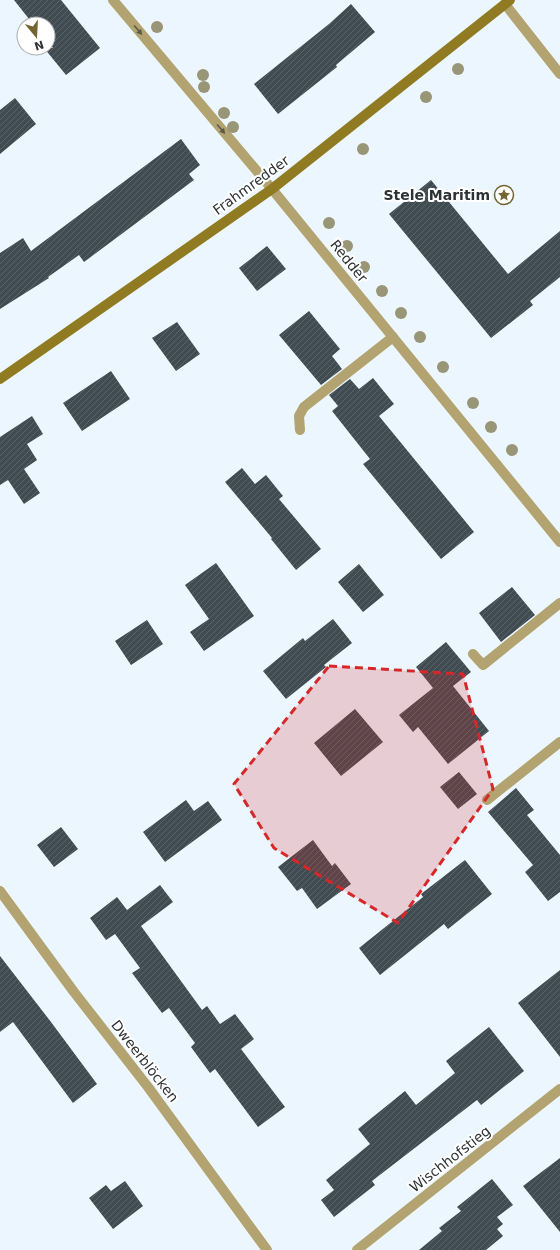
<svg xmlns="http://www.w3.org/2000/svg" width="560" height="1250" viewBox="0 0 560 1250" font-family="'DejaVu Sans',sans-serif">
<style>
.building{fill:url(#building-hatch)}
.lines{fill:none;stroke-linecap:round;stroke-linejoin:round}
.lane{stroke:#b2a370;stroke-width:10}
.street{stroke:#b2a370;stroke-width:10}
.secondary{stroke:#917b22;stroke-width:10}
.tree{fill:#999577}
.oneway{fill:#5c5a4a}
.marked{fill:#d62828;fill-opacity:0.2;stroke:#d62828;stroke-width:3;stroke-dasharray:8 5;stroke-linejoin:round}
.labels{text-anchor:middle;stroke-width:4;stroke-linejoin:round;paint-order:stroke}
.street-label{font-size:14px;fill:#2d3235;stroke:#fff}
.poi-label{font-size:14px;font-weight:bold;fill:#2d3235;stroke:#fff;text-anchor:end}
</style>
<defs>
<pattern id="building-hatch" width="6" height="6" patternUnits="userSpaceOnUse"><rect width="6" height="6" fill="#414b52"/><path d="M-1 1l2-2M0 6l6-6M5 7l2-2" fill="none" stroke="#5a6368"/></pattern>
</defs>
<rect width="100%" height="100%" fill="#ecf6fe"/>
<path class="building" d="M14,0H61L100,48L66,75L44,48H53L48,42V24H33Z
M351,4L375,32L336,65L337,67L278,114L254,84L329,24Z
M15,98L36,124L0,154V110Z
M181,139L200,165L189,174L194,180L84,262L79,255L48,277L49,278L0,309V253L23,238L31,251Z
M431,180L508,274L560,231V277L530,301L533,305L491,338L389,214Z
M267,246L286,269L257,291L239,268Z
M309,311L340,349L332,356L342,369L321,385L279,335Z
M177,322L200,354L176,371L152,338Z
M111,371L130,399L82,431L63,403Z
M373,378L394,404L379,416L474,532L441,559L363,464L370,459L332,411L338,406L329,395L350,379L359,389Z
M32,416L43,434L27,444L37,460L24,469L40,493L24,504L8,480L0,485V437Z
M242,468L255,484L266,475L283,496L279,499L321,549L296,570L271,539L272,538L225,482Z
M216,563L254,616L204,651L190,632L209,619L185,585Z
M359,564L384,595L363,612L338,582Z
M512,587L535,615L501,642L479,613Z
M333,619L352,643L324,665L326,667L286,699L263,671L303,638L305,641Z
M147,620L163,644L131,665L115,641Z
M446,642L471,672L453,686L489,731L448,764L418,727L413,732L399,715L433,688L416,667Z
M355,709L383,742L341,776L314,743Z
M459,772L477,794L458,809L440,787Z
M516,788L534,810L527,815L560,855V892L548,901L525,872L533,865L488,812Z
M186,800L194,811L208,801L222,820L165,862L143,832Z
M61,827L78,849L54,867L37,845Z
M313,840L332,866L335,863L351,884L317,909L302,888L297,891L278,867Z
M465,860L492,894L448,929L444,924L380,975L359,948L423,897L421,894Z
M160,885L173,902L141,926L202,1010L207,1006L220,1024L235,1014L254,1039L241,1049L285,1107L258,1127L215,1069L210,1073L191,1047L195,1043L169,1008L162,1013L132,973L140,968L115,934L106,940L90,918L117,897L127,910Z
M0,956L51,1022L97,1084L73,1103L13,1022L0,1032Z
M560,970V1057L518,1003Z
M489,1027L524,1071L481,1105L477,1100L372,1181L375,1185L334,1217L321,1200L334,1190L326,1180L370,1144L358,1129L405,1091L416,1105L455,1073L446,1061Z
M560,1158V1232L523,1186Z
M492,1179L513,1205L497,1217L503,1224L497,1229L503,1236L486,1250H419L442,1231L439,1228L461,1211L457,1207Z
M125,1181L143,1206L113,1229L89,1198L106,1185L111,1191Z"/>
<g class="lines">
<path class="lane" d="M505,4L560,74
M300,430L299,416L304,407L393,337
M473,654L483,665L560,603
M487,800L560,742"/>
<path class="street" d="M113,0L272,189L560,542
M0,891L74,992L148,1087L267,1250
M357,1250L560,1089"/>
<path class="secondary" d="M0,379L272,189L510,0"/>
</g>
<g class="tree">
<circle cx="157" cy="27" r="6"/>
<circle cx="458" cy="69" r="6"/>
<circle cx="203" cy="75" r="6"/>
<circle cx="204" cy="87" r="6"/>
<circle cx="426" cy="97" r="6"/>
<circle cx="224" cy="113" r="6"/>
<circle cx="233" cy="127" r="6"/>
<circle cx="363" cy="149" r="6"/>
<circle cx="329" cy="223" r="6"/>
<circle cx="347" cy="246" r="6"/>
<circle cx="364" cy="267" r="6"/>
<circle cx="382" cy="291" r="6"/>
<circle cx="401" cy="313" r="6"/>
<circle cx="420" cy="337" r="6"/>
<circle cx="443" cy="367" r="6"/>
<circle cx="473" cy="403" r="6"/>
<circle cx="491" cy="427" r="6"/>
<circle cx="512" cy="450" r="6"/>
</g>
<defs><path id="oneway-solid" d="M-6-.8H1V-3.2L6.5 0L1 3.2V.8H-6Z"/></defs>
<g class="oneway">
<use href="#oneway-solid" transform="translate(138 30) rotate(50)"/>
<use href="#oneway-solid" transform="translate(221 129) rotate(50)"/>
</g>
<path class="marked" d="M329,666L463,674L493,789L398,923L274,848L234,784Z"/>
<defs>
<g id="sight-ring" transform="scale(1)"><circle r="9.5" fill="#fff" stroke="#736532" stroke-width="1.5"/><path d="M0-6L1.8-2.2L6-1.7L2.9 1.2L3.7 5.4L0 3.3L-3.7 5.4L-2.9 1.2L-6-1.7L-1.8-2.2Z" fill="#736532"/></g>
</defs>
<g fill-rule="evenodd">
<use href="#sight-ring" x="504" y="195"/>
</g>
<g class="labels">
<g class="street-label">
<text transform="translate(251 185) rotate(-36)" y="5">Frahmredder</text>
<text transform="translate(349 261) rotate(51)" y="5">Redder</text>
<text transform="translate(145 1061) rotate(52)" y="5">Dweerblöcken</text>
<text transform="translate(450 1159) rotate(-38)" y="5">Wischhofstieg</text>
</g>
<g class="poi-label">
<text x="490" y="200">Stele Maritim</text>
</g>
</g>
<g transform="translate(36 36) rotate(162)"><circle r="19" fill="#ffffff" stroke="#abadae"/>
<path d="M0-3L7 15L0 10L-7 15Z" fill="#736532"/>
<text y="-6" font-size="11" font-weight="bold" text-anchor="middle" fill="#2d3235">N</text>
</g>
</svg>
